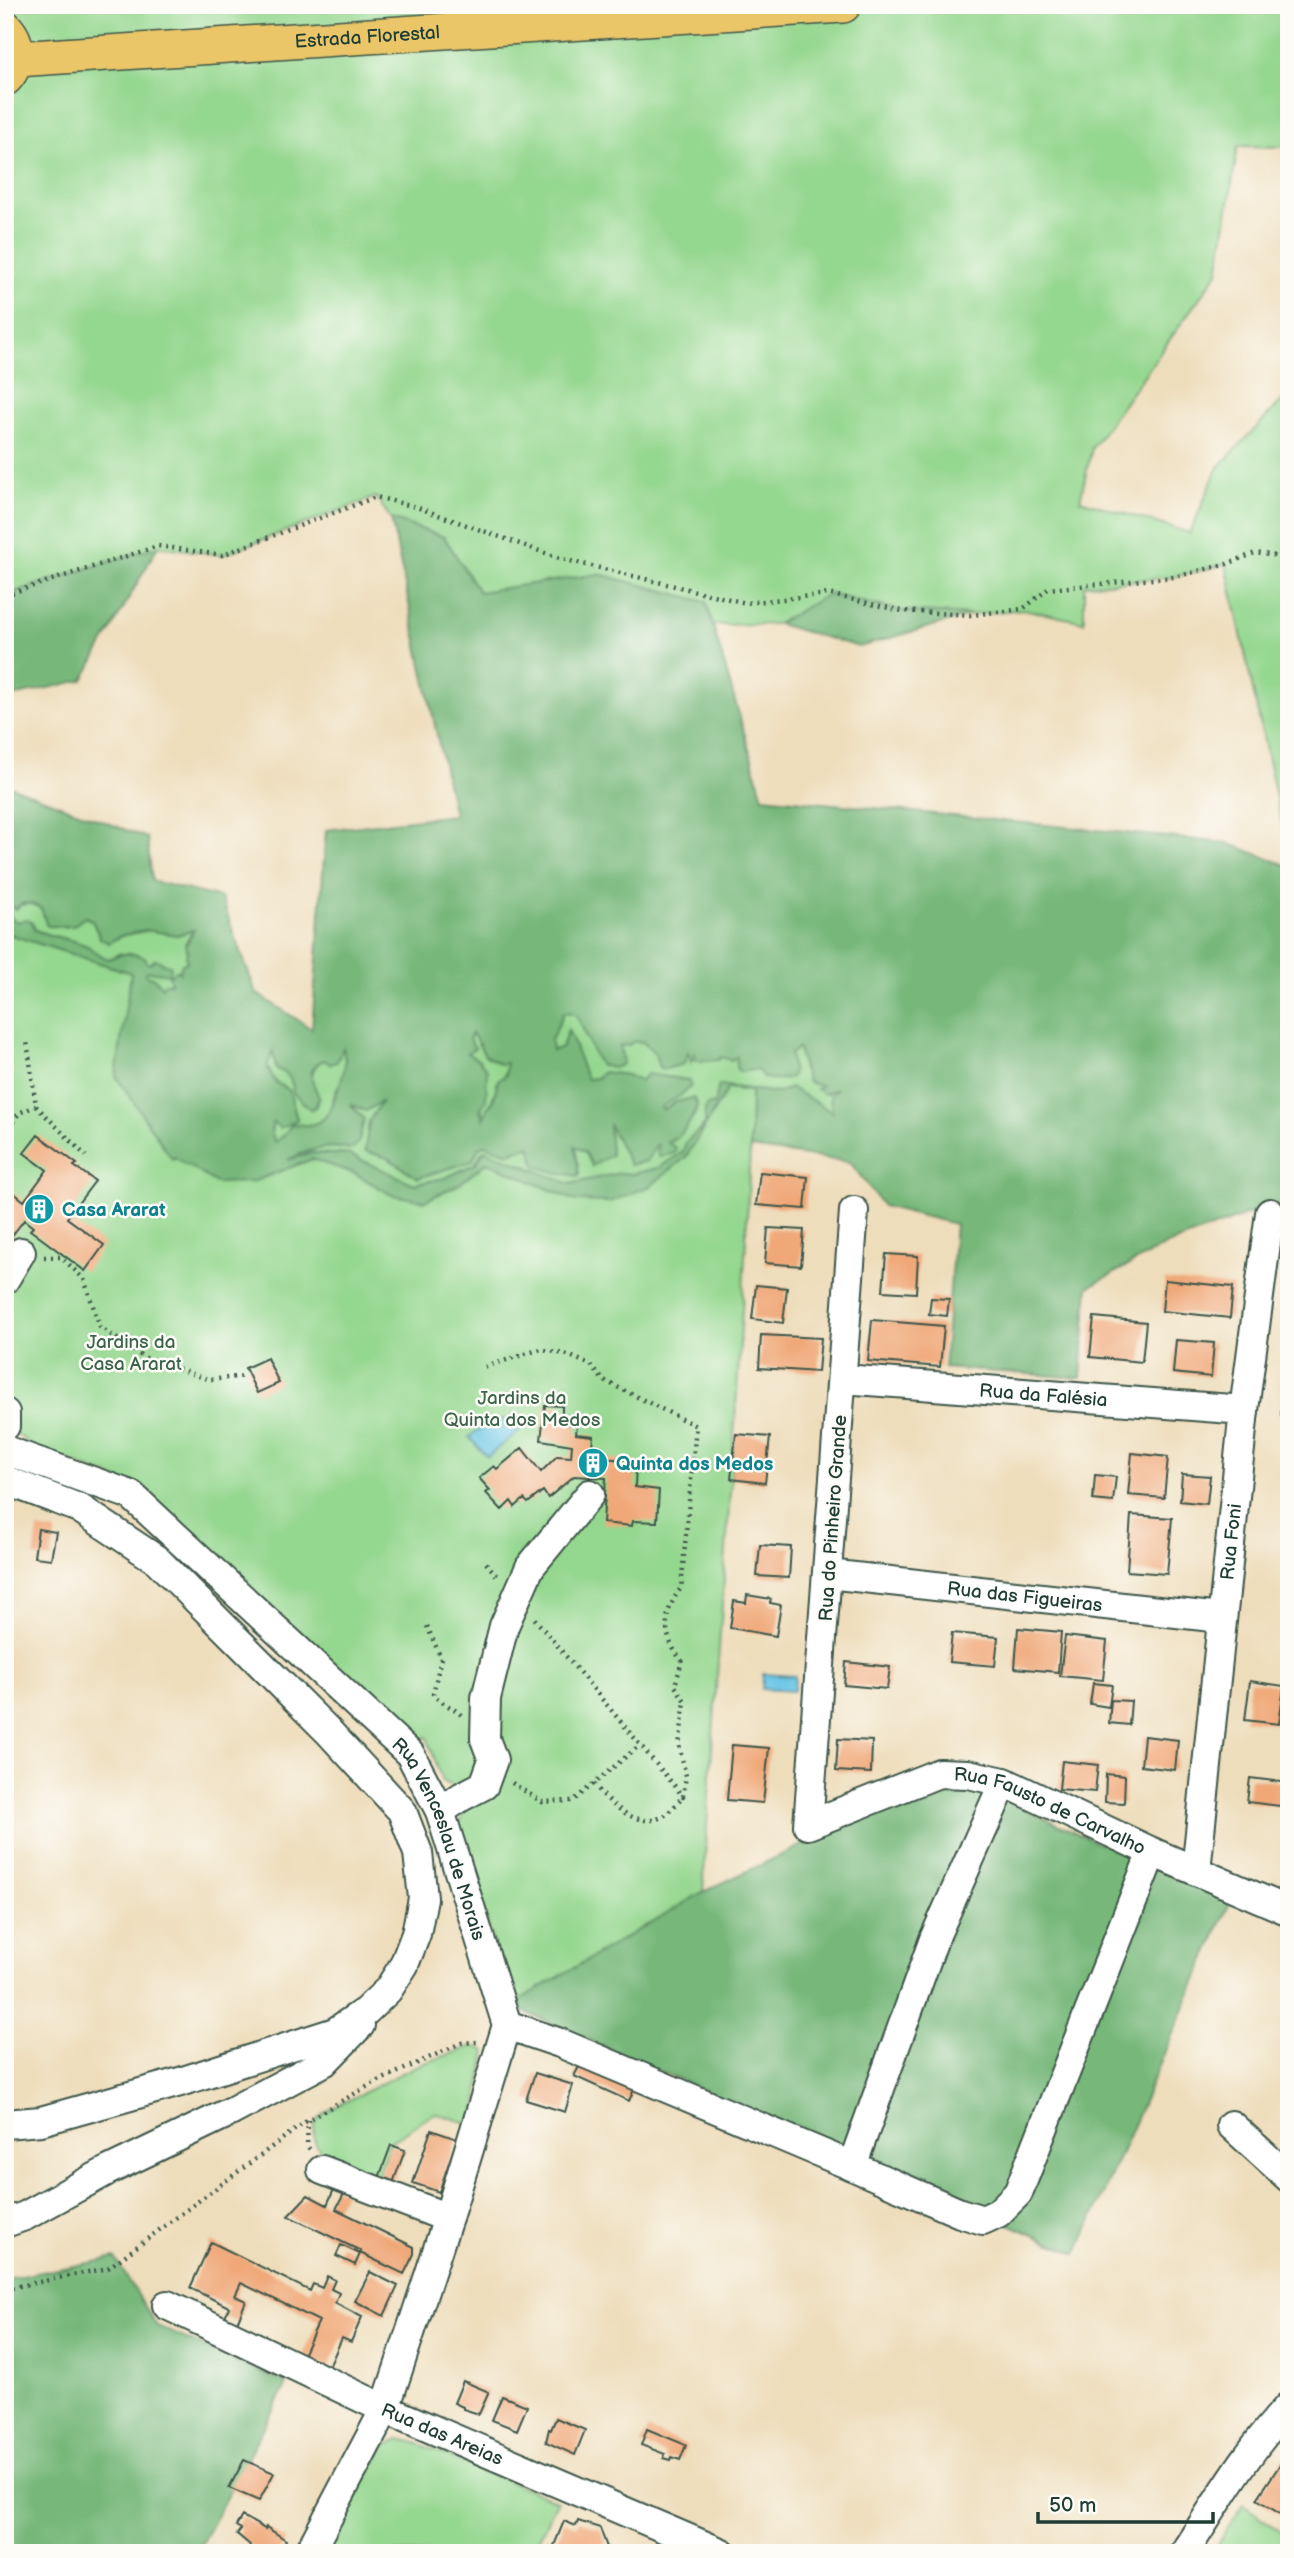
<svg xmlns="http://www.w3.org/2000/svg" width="1294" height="2558" viewBox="0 0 1294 2558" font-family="'Balsamiq Sans',sans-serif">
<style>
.green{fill:#94d78f;stroke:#5a8a62;stroke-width:2}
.forest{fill:#77b87a;stroke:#4b7a57;stroke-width:2;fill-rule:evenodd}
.water{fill:#68c4e6;stroke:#44808d;stroke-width:2}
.building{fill:#f0a878}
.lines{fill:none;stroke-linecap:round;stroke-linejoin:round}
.minor-casing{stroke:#3e5548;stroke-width:32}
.major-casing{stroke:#3e5548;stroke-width:38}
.path{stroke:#3e5548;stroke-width:4.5;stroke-dasharray:2 5;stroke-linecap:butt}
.minor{stroke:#fff;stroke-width:28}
.major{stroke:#eac669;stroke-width:35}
.labels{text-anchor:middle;stroke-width:5;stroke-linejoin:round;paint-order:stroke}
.street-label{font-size:19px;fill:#1f3d34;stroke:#fdfcf7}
.culture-label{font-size:19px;font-weight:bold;fill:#0d838f;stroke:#fdfcf7;text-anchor:start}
.park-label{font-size:19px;fill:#3c644b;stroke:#fdfcf7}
</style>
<rect width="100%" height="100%" fill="#fdfcf7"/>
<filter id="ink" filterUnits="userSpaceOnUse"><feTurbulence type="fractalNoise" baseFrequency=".0143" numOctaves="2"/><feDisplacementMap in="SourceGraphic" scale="14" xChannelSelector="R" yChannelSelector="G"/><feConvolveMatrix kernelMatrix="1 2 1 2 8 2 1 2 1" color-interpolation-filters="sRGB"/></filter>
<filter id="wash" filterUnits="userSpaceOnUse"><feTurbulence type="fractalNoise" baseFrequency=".00686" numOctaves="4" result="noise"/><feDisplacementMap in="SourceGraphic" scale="28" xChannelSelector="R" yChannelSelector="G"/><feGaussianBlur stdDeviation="1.57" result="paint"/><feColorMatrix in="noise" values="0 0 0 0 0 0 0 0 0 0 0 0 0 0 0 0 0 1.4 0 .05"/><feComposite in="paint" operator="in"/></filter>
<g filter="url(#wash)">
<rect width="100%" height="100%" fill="#edb"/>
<path class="green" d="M5,5H1289V147L1238,146L1218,272L1092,448L1080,500L1190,533L1217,469L1289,393V858L1226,564L1174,577L1084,585V622L1023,609L971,615L902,611L828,594L777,624L713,625L706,602L599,574L479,592L444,537L391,519L376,497L222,555L158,546L5,595Z
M5,901L9,906L32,904L41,908L47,926L66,927L84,917L92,920L100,938L117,939L120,936L151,930L177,935L194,929L185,943C192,962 179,981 162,987L154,978L145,974L150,964L146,962L120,953L109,959C100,957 96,951 89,947C72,938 53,938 35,930L32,922L27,920L17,922L11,918Z
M5,933L132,973L116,1076L173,1158L252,1182L312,1159L354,1173L392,1195L458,1185L487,1162L576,1201L686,1157L705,1125L686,1142L683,1152L658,1168L631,1174L620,1173L570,1184L482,1151L475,1164L445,1178L414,1184L350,1155L312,1153L280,1162C310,1150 321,1144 353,1149L348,1102L384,1100L388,1158L418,1178L472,1161L479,1147L485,1145L509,1153L530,1146L579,1175L575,1145L586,1153L611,1155L608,1122L641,1162C652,1160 651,1154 655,1145L657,1144L660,1147L666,1142L673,1141L695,1114L697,1104L693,1098L676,1102L663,1111L661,1107L688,1080L661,1076L640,1081L626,1075L603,1072L597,1078L587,1080C578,1064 577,1046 568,1031L562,1047L552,1051L551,1040L564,1012L574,1013L582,1023L585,1037L622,1056L619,1046L632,1042H643L655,1053L658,1061L688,1049L691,1062L695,1052L696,1061L718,1060L720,1056H737V1062L751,1069L791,1071L790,1054L799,1048L803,1071L840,1086L833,1113L791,1088L777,1093L720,1085L714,1106L705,1125L728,1088L752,1091C744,1359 718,1625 703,1892L518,2001L508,1990L457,1826C469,1813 461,1801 455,1787L442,1781L427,1737L413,1743L139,1487L33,1448L5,1423Z
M471,1030L485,1055L500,1064L506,1062C506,1082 499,1079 494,1094C491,1103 487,1111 485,1121L467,1053Z
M344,1046L345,1066L343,1079L337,1088L328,1114L324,1119L311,1126L292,1124L283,1136L275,1143L271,1131L273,1121L280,1127L297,1119L289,1090L275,1082L267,1066L273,1050L276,1069L286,1072L293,1083L316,1091C302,1066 326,1058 344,1046Z
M473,2046L486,2051L473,2125L435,2113L390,2142L377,2177C358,2169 316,2161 314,2137C314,2132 315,2126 316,2121L329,2110L416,2066Z
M399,2439L414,2442L557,2501L532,2553H328L326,2548L385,2446Z
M1243,2505L1289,2537V2553H1212Z"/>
<path class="forest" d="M391,519L444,537L479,592L599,574L706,602L763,797L1227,843L1289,866V1216L1267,1207L1164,1246L1088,1287L1081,1378L944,1368L955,1224L883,1206L850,1162L750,1148L751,1091L728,1088L686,1157L650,1186L609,1202L576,1201L487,1162L458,1185L425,1201L392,1195L354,1173L312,1159L252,1182L216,1183L174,1157L172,1159L116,1076L131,973L5,933V906L9,910L11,918L17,922L27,919L32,922L35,930C53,938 72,938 89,947C96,951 100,957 109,959C121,952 133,952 146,958V962L150,964L155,959L171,966L169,974L147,971L145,974L154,978L162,987L165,983H171L169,976L177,970L180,973L181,965L187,962L186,954L188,951L185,947L194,930L177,935L145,930L120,936L109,943L100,938L92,920L85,917L73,926H47L41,908L32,904L22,903L16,909L9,906L5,901V784L147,838L152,881L221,898L256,993L312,1029L326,830L454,815ZM564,1012L574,1013C586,1028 588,1048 600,1065L614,1068L623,1064L620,1046L629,1045L632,1042H643L655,1054L659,1067L662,1070L684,1064L688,1052L691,1062L695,1053L696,1061L719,1060L720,1057L731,1060L737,1057L736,1068L740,1072L757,1069L764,1078L777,1080L791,1077L793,1073L790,1054L798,1048L807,1082L821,1086L816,1089L825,1094L837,1088L830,1096L832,1112L791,1088L777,1093L719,1085L714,1105L709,1104L705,1109V1125L686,1142L683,1152L658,1168L631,1174L620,1173L570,1184L485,1150L475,1164L445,1178L414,1184L350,1155L312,1153L288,1160C310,1148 328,1145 353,1149L359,1141L364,1119L350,1104L366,1111L382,1101L369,1121L365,1151L388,1158L418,1178L472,1161L479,1147L485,1145L509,1153L530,1146L536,1166L558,1173L579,1176L575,1146L586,1153L592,1166L611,1155L609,1124L630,1165L647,1161L657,1144L659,1147L657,1152L659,1157L675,1153L676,1148L667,1142C682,1139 694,1117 697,1104L693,1098L676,1102L663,1110L661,1107L683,1094L691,1086L688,1080L647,1074L640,1081L626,1075L603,1072L597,1078L587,1079C578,1063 577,1046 568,1030L562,1047L552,1051L551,1040ZM472,1033L485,1055L500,1064L506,1063V1075L498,1080L493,1102L487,1108L484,1119L480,1110L486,1100L487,1070L479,1060L467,1053L475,1048L469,1039ZM343,1048C344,1052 346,1059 345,1064C345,1072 330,1114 323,1119C313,1127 303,1125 292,1124L283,1136L275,1142L271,1131L273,1122L280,1128L297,1120L289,1090L275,1082L267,1067L273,1051L276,1069C289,1073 293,1080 293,1093L311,1110L316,1106L319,1097C312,1082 305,1068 324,1060L330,1064L337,1062Z
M158,546L83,680L14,696L5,689V595Z
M828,594L902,611L971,615L859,647L777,624Z
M965,1782L1230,1902L1077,2254L523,2011L518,2001L703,1892L932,1784Z
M115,2258L157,2326L287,2384L196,2553H5V2279Z"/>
<path class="water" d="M527,1417L525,1426L487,1457L469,1437C487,1422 504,1417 527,1417Z
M763,1674L795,1676L794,1691L762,1689Z"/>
<g id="blocks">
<path class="building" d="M38,1135L77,1164L74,1166L95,1181L67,1218L104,1245L85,1271L30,1230L33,1227L24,1220L8,1241L5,1239V1191L8,1188L24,1201L47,1170L24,1153Z
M760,1172L808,1177L805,1209L756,1205Z
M768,1228L804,1230L801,1266L765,1263Z
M886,1254L918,1256L916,1293L883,1291Z
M1165,1280L1233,1287L1230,1318L1162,1311Z
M756,1285L787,1288L783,1323L752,1319Z
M931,1298L949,1299L947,1316L929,1314Z
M1094,1317L1146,1322L1142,1362L1090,1357Z
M872,1320L944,1326L940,1367L868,1361Z
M761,1335L821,1338L818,1372L759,1368Z
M1176,1340L1214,1343L1211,1377L1173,1373Z
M267,1358L279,1383L257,1393L245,1368Z
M1282,1374H1289V1416L1281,1415Z
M545,1405L562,1406V1423L577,1425L576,1434L593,1436L591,1457L636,1461L635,1487L659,1490L657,1522L633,1521L632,1526L603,1523L606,1478L574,1476L548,1498L543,1491L528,1503L524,1499L515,1507L511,1501L502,1510L486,1493L490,1490L479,1478L494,1466L497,1469L522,1448L541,1472L557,1456L571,1457L572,1445L541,1440Z
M736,1434L770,1437L765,1483L731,1479Z
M1132,1453L1168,1457L1164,1498L1128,1495Z
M1182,1474L1210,1476L1207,1504L1180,1501Z
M1095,1475L1116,1477L1113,1502L1093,1500Z
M1131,1515L1172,1518L1167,1574L1127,1571Z
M38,1529L56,1532L51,1559L34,1557Z
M760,1545L791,1547L789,1578L757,1576Z
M747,1595L771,1599L770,1603L781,1605L776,1636L730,1628L734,1601L746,1603Z
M1018,1628L1061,1632L1058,1672L1015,1668Z
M952,1633L998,1637L995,1666L949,1662Z
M1065,1636L1107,1641L1103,1680L1060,1676Z
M846,1662L890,1667L887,1689L844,1685Z
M1250,1681L1284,1686L1279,1724L1245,1720Z
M1093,1683L1112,1685L1109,1707L1090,1704Z
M1111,1700L1131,1701L1129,1725L1109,1723Z
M1144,1736L1178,1740L1175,1770L1141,1766Z
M838,1739L872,1741L871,1773L836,1771Z
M732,1745L769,1748L763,1803L727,1800Z
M1062,1761L1098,1765L1095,1792L1059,1789Z
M1106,1774L1125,1776L1124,1803L1105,1802Z
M1250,1778L1289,1783V1807L1247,1802Z
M581,2063L635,2087L629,2101L574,2076Z
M535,2073L573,2085L565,2112L526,2100Z
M431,2130L457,2139L439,2192L413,2183Z
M391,2145L405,2150L393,2183L379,2178Z
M335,2187L345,2192L336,2209L414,2247V2254L404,2274L360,2253L361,2251L288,2216L308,2195L327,2205Z
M211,2242L310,2291L313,2284L322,2288L327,2276L335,2280L331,2289L339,2293L335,2303L362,2317L351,2342L342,2338L329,2367L303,2355L319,2321L241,2283L235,2296L246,2301L237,2323L225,2317L229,2307L190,2288Z
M341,2245L360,2254L355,2265L336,2256Z
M370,2272L398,2286L384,2316L355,2301Z
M463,2381L489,2392L479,2414L463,2409V2407L454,2403Z
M502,2396L527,2406L517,2430L492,2420Z
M556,2418L585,2430L575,2455L546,2442L549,2429L551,2430Z
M647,2429L686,2445L680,2460L672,2457L671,2460L664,2458L665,2454L641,2445Z
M1289,2451V2520L1257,2499Z
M244,2460L274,2473L259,2501L229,2488Z
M242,2516L265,2529L266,2527L286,2540L279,2553H247L250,2545L237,2534L241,2529L236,2526Z
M564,2521L576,2526L578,2521L600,2528L609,2553H551Z"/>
</g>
</g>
<g filter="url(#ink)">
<use href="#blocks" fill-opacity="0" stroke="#3e5548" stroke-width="2"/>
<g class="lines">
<g class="minor-casing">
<g id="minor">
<path id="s1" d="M854,1211L808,1825L939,1773L968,1774L1004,1782L1152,1852L1289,1911"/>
<path d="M5,1279L21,1252"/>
<path id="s2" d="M843,1379L1244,1410"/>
<path d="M5,1413V1426"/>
<path id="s3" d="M5,1450L131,1495L410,1754L440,1811L507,2025L448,2218L385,2409L309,2553"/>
<path d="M5,1480L79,1508L157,1560L328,1731L402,1811L418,1853L423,1898L416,1934L404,1965L388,1990L366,2011L335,2032L180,2082L41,2121L5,2124"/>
<path id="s4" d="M828,1574L1221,1618"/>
<path d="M440,1811L461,1797L484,1785L493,1760L485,1739L486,1698L504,1626L530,1567L590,1494"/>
<path id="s5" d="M1196,1871L1244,1410L1270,1213"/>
<path d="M507,2025L560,2043L852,2166L960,2213L983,2220L998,2213L1018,2193L1152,1852"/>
<path d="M1231,2125L1289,2178"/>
<path d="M852,2166L934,1939L1004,1782"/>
<path d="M322,2170L448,2218"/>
<path d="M5,2223L25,2216L107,2171L232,2111L324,2062L360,2025"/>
<path id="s6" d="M167,2305L385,2409L722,2553"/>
<path d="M1184,2553C1217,2503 1248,2449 1289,2406"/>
</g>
</g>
<g class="major-casing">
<g id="major">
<path d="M5,28C19,43 19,62 5,78"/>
<path id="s7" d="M16,59L843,5"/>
</g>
</g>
<path class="path" d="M5,595L158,546L222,555L376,497L416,507L562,559L746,603L828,594L902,611L971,615L1023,609L1048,589L1174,577L1227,564L1255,553L1276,556L1289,563
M36,1106L86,1156
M5,1134L19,1113L36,1106L27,1041
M5,1154V1155
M44,1257H61L84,1279L100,1327L143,1357L210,1380L245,1376
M485,1367L541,1349L568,1355L591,1365L603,1380L696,1426L681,1588C662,1613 662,1637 682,1661L675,1686L685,1701L679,1745L686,1776L683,1796L534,1618
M486,1563L498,1577
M427,1626L441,1658L433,1694C441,1704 452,1706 461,1715
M512,1783L542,1802L573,1801L640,1745
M594,1784C609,1804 641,1834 668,1813C673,1808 678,1802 683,1796
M308,2120L307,2146L311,2151
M5,2289L108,2268L308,2120L370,2085L461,2043L477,2042"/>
<use href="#minor" class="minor"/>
<use href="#major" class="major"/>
</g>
</g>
<defs>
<g id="building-disc" transform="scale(1.575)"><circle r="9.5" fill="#0f9aa8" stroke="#fdfcf7"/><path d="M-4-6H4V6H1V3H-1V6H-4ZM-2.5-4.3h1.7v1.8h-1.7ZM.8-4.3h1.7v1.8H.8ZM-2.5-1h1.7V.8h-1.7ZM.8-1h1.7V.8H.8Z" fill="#fff"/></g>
</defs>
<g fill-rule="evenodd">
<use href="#building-disc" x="39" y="1209"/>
<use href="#building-disc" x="593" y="1463"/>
</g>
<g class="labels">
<g class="street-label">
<text dy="7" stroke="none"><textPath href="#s7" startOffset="352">Estrada Florestal</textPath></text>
<text dy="7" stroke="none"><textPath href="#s2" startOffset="201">Rua da Falésia</textPath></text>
<text transform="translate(832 1518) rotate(-86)" y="7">Rua do Pinheiro Grande</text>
<text dy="7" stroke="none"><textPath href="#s5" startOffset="331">Rua Foni</textPath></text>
<text dy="7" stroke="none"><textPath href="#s4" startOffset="198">Rua das Figueiras</textPath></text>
<text dy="7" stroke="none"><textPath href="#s1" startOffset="875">Rua Fausto de Carvalho</textPath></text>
<text dy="7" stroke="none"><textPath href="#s3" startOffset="604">Rua Venceslau de Morais</textPath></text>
<text dy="7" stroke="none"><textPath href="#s6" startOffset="304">Rua das Areias</textPath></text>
</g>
<g class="culture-label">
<text x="62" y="1216">Casa Ararat</text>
<text x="616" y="1470">Quinta dos Medos</text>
</g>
<g class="park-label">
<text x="131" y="1348">Jardins da<tspan x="131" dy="22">Casa Ararat</tspan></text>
<text x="522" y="1404">Jardins da<tspan x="522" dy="22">Quinta dos Medos</tspan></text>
</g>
</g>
<rect width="1294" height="2558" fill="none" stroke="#fdfcf7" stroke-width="28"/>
<path d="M1038 2512v10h175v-10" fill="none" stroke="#1f3d34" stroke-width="3.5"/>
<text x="1049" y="2512" font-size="21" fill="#1f3d34" stroke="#fdfcf7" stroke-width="5" paint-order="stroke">50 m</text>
</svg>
